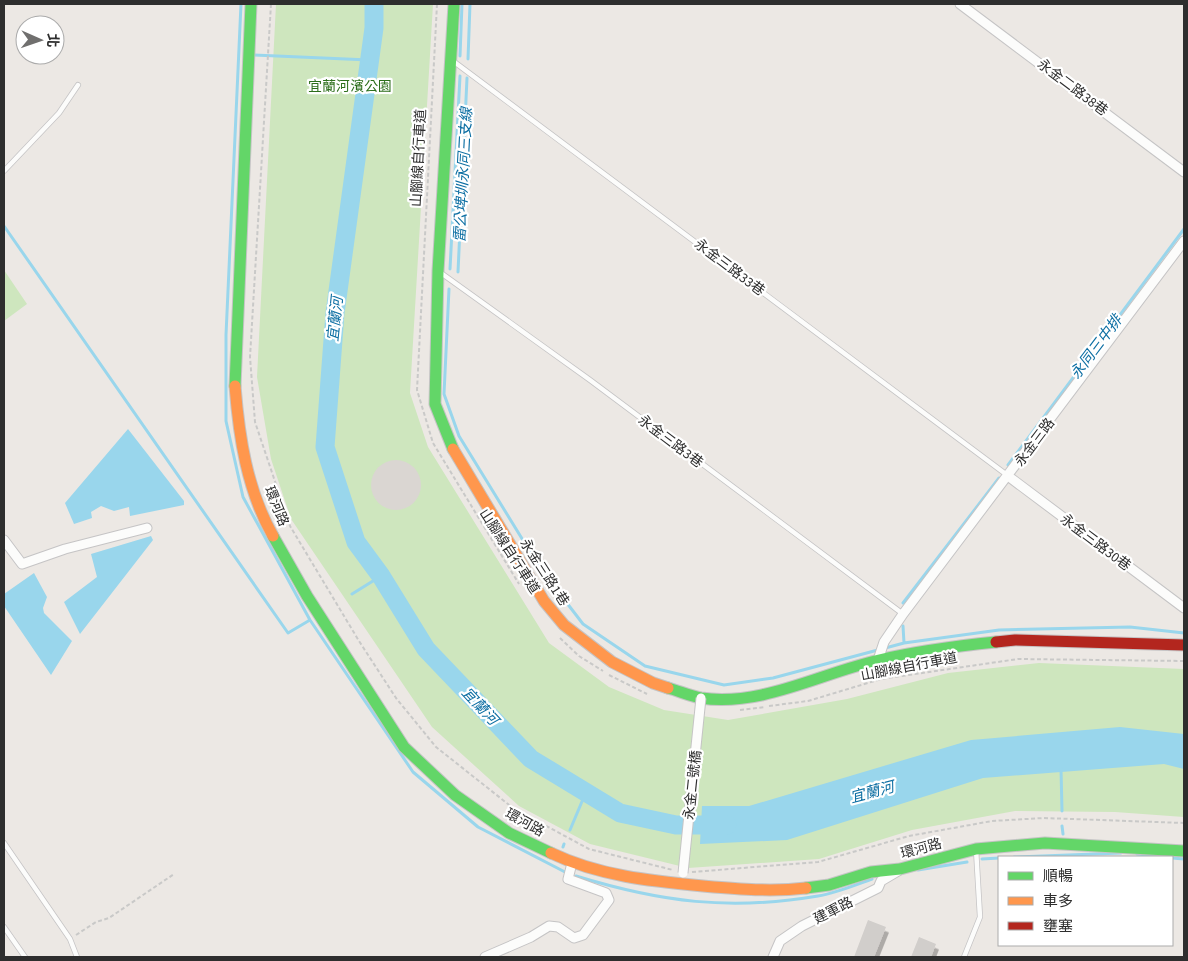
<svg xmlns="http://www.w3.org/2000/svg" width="1188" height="961" viewBox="0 0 1188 961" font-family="'Source Sans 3','Noto Sans TC',sans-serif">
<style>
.green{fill:#cee6be}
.plaza{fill:#dad6d2}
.water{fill:#99d6ec}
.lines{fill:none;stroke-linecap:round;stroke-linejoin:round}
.stream{stroke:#99d6ec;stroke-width:3}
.river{stroke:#99d6ec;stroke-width:19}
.building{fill:#d1cecb;filter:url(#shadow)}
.lane-casing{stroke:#c5c4c5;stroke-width:6}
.street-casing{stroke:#c5c4c5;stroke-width:11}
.fast-casing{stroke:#c5c4c5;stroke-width:13}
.slow-casing{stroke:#c5c4c5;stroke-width:13}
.jam-casing{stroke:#c5c4c5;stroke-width:13}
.path{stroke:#c9c9c8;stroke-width:2;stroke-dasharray:4 2.5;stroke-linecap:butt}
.lane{stroke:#fcfcfb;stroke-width:4.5}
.street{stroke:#fcfcfb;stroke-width:9}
.fast{stroke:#63d668;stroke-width:11}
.slow{stroke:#ff974d;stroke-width:11}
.jam{stroke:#b3261e;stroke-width:11}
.street-bridge-casing{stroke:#c5c4c5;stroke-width:11;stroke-linecap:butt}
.street-bridge{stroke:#fcfcfb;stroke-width:9}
.labels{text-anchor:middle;stroke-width:4.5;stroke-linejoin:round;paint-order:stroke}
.park-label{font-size:14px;fill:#2c6e1b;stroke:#fff}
.street-label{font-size:14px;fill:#2e2e2e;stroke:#fff}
.water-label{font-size:15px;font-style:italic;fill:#0d6fa3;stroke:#fff}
</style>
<defs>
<filter id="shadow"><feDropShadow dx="3" dy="5.5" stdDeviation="0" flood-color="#0004"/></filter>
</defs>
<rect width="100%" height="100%" fill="#ece8e4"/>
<path class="green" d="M276,4H433L410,393L428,447L549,643L609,687L664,710L728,720L847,699L948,673L1039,663L1184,669V817L1115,812L1015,811L912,830L819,859L688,868L590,844L519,806L432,727L291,519L271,459L257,377Z
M4,270L27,304L4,321Z"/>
<path class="plaza" d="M371 485a25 25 0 1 1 50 0a25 25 0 1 1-50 0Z"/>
<path class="water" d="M128,429L184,501V505L130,516L129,507L114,511L101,506L91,512L92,518L74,524L65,503Z
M151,536L153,540L80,634L64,602L97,577L91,554Z
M34,573L47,597L43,608L44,613L72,641L51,675L4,606V594Z
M1120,727L1184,734V769L1164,764L983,778L787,840L700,844L702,806H749L971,740Z"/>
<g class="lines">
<path class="stream" d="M241,4L226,335V421L243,497L310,620L413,772L478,827L565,872
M252,55L369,60
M460,56L462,4
M468,59L470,4
M4,226L288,633L310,620
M450,269L460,76
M458,272L467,78
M449,289L444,394L459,436L540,568L583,624L645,666L724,685L773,678L904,643L999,630L1130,627L1184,633
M1008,465L1184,229
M352,594L381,576
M903,603L999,478
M903,626L904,643
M1061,769L1062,811
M1062,826L1063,834
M570,830L586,792
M563,847L564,844
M1137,854L1168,857
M1014,857L1121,853
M1172,858L1184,859
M982,859L999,858
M918,870L967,862
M576,876C661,902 729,911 818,896C836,893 855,885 872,879"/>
<path class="river" d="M374,4V28L335,313L325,447L356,542L381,576L426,649L531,759L620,813L676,825H727"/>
</g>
<path class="building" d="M868,920L886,927L874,957H854Z
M919,937L936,944L931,957H911Z"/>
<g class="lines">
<g class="lane-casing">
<path id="lane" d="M453,61L1007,475
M4,171L59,113L78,85
M441,273L590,380L903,614
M4,843L70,939L77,957
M4,927L25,957
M964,957L980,917L976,849"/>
</g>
<g class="street-casing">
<path id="street" d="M960,4L1184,172
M1008,476L1184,608
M4,540L22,564L65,549L147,528
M878,660L884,642L903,614L1184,241
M485,957L531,937L549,926L558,927L574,938L583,935L609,900L606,893L568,879L572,863
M773,957L780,941L802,926L878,888L881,881L898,871"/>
</g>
<g class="fast-casing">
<path id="fast" d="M235,386L251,4
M453,449L435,404L438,271L454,4
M273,536L307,596L404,747L455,795L509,833L551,853
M668,688C679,691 690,696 701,698C762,707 821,673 879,660C918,651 957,646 996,642
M806,888L829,885L871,872L900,869L976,849L1045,843L1184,851"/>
</g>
<g class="slow-casing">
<path id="slow" d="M235,386C239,437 247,490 273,536
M453,449L544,601L564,625L612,662L653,683L668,688
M551,853C599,876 651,881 703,886C738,889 771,892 806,888"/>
</g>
<g class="jam-casing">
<path id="jam" d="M996,642L1015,640L1184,645"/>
</g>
<path class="path" d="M271,4L250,357L255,422L290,526L359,641L396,698L436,747L513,808L589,849L673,870
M437,4L417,390L433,443L519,584
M560,638L579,656L603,671
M609,675L647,694
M769,706L808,701L881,679L1018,659L1184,661
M740,710L765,707
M692,872L818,862L909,836L992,821L1044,818L1184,823
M76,935L96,922L109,918L174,874"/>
<use href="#lane" class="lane"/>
<use href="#street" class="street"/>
<use href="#fast" class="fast"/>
<use href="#slow" class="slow"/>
<use href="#jam" class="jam"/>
<g class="street-bridge-casing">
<path id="street-bridge" d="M683,873L701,698"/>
</g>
<use href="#street-bridge" class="street-bridge"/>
</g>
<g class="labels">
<g class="park-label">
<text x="350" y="91">宜蘭河濱公園</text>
</g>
<g class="street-label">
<text transform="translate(1073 87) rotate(37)" y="5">永金二路38巷</text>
<text transform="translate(418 158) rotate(-87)" y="5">山腳線自行車道</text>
<text transform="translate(730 267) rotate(37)" y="5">永金三路33巷</text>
<text transform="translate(671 441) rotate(37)" y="5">永金三路3巷</text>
<text transform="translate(1034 442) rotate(-53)" y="5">永金三路</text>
<text transform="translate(277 506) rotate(68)" y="5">環河路</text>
<text transform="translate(1096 542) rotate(37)" y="5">永金三路30巷</text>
<text transform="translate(510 551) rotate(57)" y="5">山腳線自行車道</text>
<text transform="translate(545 572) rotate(57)" y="5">永金三路1巷</text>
<text transform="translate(909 666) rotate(-11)" y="5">山腳線自行車道</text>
<text transform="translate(692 785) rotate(-84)" y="5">永金二號橋</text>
<text transform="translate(525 822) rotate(29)" y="5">環河路</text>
<text transform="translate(921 848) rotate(-15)" y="5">環河路</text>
<text transform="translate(833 910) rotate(-27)" y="5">建軍路</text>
</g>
<g class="water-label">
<text transform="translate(463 175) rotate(-87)" y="5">雷公埤圳永同三支線</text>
<text transform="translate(335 319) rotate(-84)" y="5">宜蘭河</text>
<text transform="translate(1096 347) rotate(-53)" y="5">永同三中排</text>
<text transform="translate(480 706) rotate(47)" y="5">宜蘭河</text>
<text transform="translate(872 792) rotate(-15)" y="5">宜蘭河</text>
</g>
</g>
<rect width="1188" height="961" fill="none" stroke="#2e2e2e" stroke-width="10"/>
<rect x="998" y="856" width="175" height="90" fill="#ffffff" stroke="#ababab"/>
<rect x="1008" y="872" width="25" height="8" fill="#63d668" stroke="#ababab"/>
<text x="1043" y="881" font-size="15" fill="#2e2e2e">順暢</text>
<rect x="1008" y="897" width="25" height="8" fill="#ff974d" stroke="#ababab"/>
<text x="1043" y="906" font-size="15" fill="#2e2e2e">車多</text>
<rect x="1008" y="922" width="25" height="8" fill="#b3261e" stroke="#ababab"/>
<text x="1043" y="931" font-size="15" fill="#2e2e2e">壅塞</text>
<g transform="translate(40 40) rotate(92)"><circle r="24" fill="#ffffff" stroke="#ababab"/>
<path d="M0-4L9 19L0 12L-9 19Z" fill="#706f6e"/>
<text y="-8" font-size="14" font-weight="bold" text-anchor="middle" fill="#2e2e2e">北</text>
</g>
</svg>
